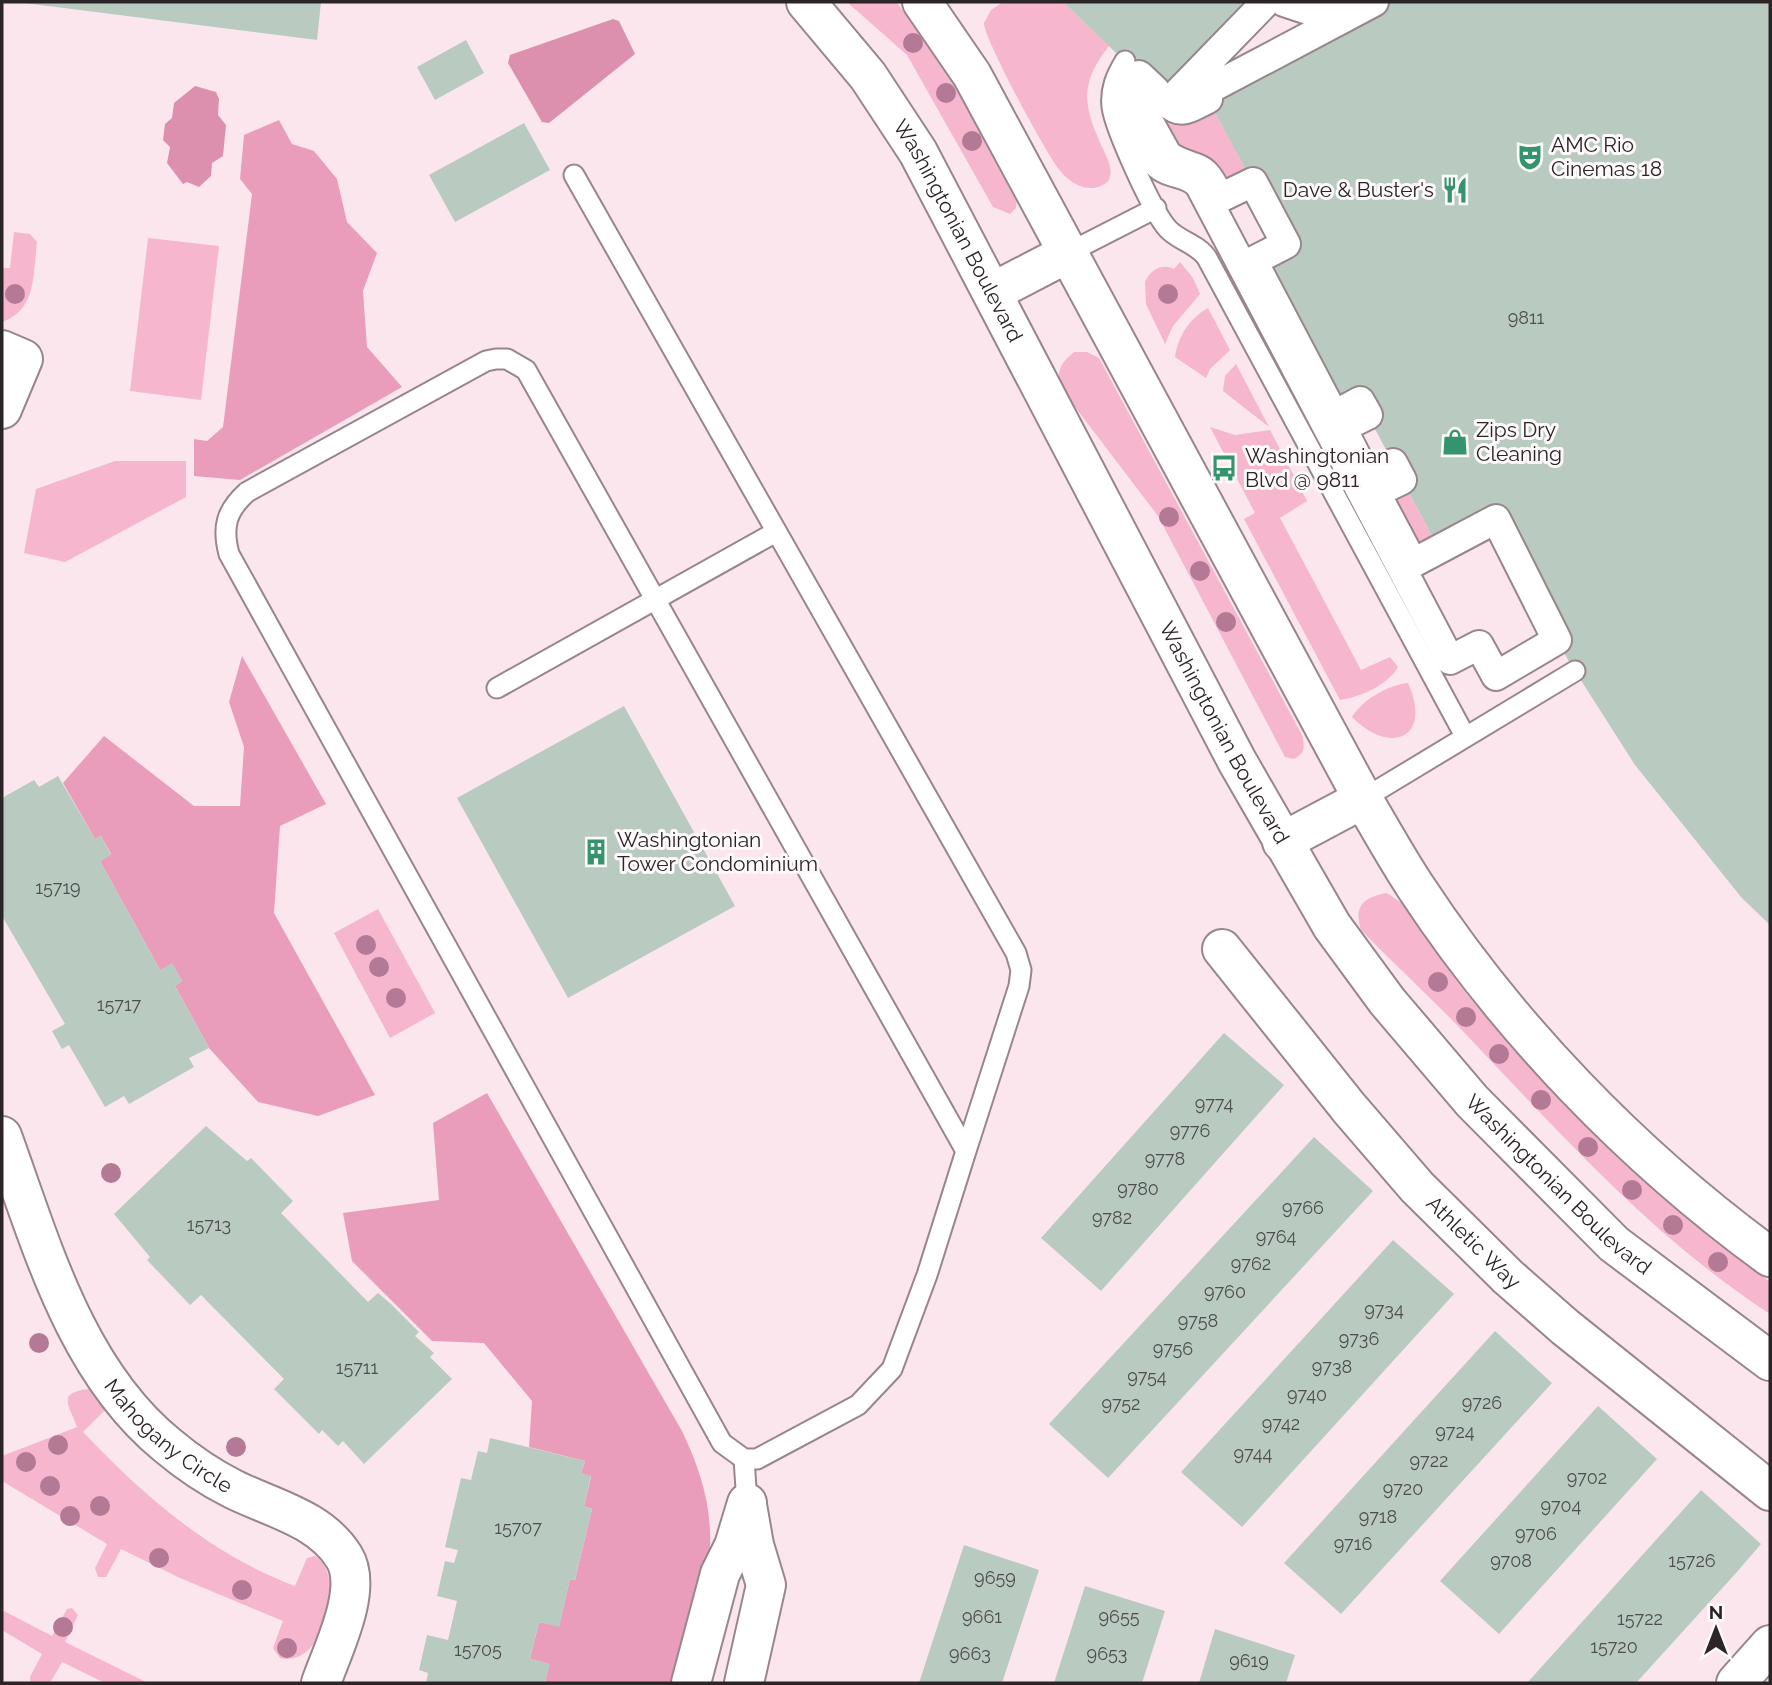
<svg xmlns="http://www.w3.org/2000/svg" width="1772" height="1685" viewBox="0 0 1772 1685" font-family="Raleway,sans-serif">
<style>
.green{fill:#f5b6ce}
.forest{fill:#ea9dbb}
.water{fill:#dc90ad}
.building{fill:#b9cbc1}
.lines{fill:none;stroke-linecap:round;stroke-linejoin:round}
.service-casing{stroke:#98868c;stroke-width:23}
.pedestrian-casing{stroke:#98868c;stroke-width:32}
.minor-casing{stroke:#98868c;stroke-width:42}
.tertiary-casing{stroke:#98868c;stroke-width:42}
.service{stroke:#fff;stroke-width:19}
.pedestrian{stroke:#fff;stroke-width:28}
.minor{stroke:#fff;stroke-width:38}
.tertiary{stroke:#fff;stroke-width:38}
.tree{fill:#b47994}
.labels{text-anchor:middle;stroke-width:6;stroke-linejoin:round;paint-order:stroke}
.number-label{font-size:18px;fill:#4f4e4e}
.poi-label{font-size:21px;fill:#2c2528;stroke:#fdf9fa;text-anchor:start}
.street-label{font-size:21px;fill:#2c2528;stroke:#fdf9fa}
</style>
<rect width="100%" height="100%" fill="#fbe6ee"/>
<path class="green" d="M847,2H896C945,61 981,129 1017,197L1016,208L1010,214L993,207L907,55Z
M1003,2H1063L1109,46C1079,84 1083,106 1103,149C1108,160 1113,168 1109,180C1095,195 1074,187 1062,173C1049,160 983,37 984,23L991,10Z
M1208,99L1253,182L1220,198L1143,109Z
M14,232L30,234L37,242C33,273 37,310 2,322V268H10Z
M148,238L219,246L201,400L130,391Z
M1180,262L1193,278L1200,294L1173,326L1165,344L1146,304L1145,282C1150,270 1162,263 1174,269Z
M1208,308L1230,350L1210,369L1206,378L1175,357C1178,336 1190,318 1208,308Z
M1074,352H1087L1099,358L1302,735C1305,747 1305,753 1294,759L1285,757L1158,516L1063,391C1055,374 1059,364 1074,352Z
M1236,364L1269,427L1223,391L1225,376Z
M1210,427L1235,435L1270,430L1307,501L1280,518L1361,670L1390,657L1398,667C1388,685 1360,697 1340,700L1244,519L1255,513Z
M115,461H186V497L65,562L24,553L36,489Z
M1402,480L1439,549L1413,563L1381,490Z
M1408,683C1433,738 1390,756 1352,717C1362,700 1388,685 1408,683Z
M1387,893L1406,906L1460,986L1508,1044L1581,1121L1660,1195L1770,1282V1314C1658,1241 1569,1143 1477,1046C1440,1006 1399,969 1361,930C1353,906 1364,897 1387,893Z
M378,909L435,1013L390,1038L334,933Z
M89,1389L95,1391L108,1407L83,1432C145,1497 210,1554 295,1586L307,1558L315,1556C348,1575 324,1670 280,1658L273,1648L283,1621L180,1578L121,1549L106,1577H98L95,1568L107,1544L2,1481V1456L77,1427C69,1404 56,1393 89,1389Z
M72,1608L78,1615L65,1642L148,1683H105L62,1662L50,1683H31L30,1677L42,1654L2,1630V1610L52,1636L67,1609Z"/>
<path class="forest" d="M279,120L292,144L314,151L337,179L347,222L377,253L363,291L367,347L402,387L240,480L194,476V439L207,441L223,427L252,194L240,179L244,135Z
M242,656L326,804L280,826L274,913L375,1095L318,1116L258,1102L209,1048L175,986L182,981L172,964L160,970L100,861L111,854L101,836L95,839L63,783L104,736L194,806H240L244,747L229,702Z
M487,1093L682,1431C700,1469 712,1505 710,1548L677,1683H545L549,1664L530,1659L539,1622L559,1626L570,1579L575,1580L592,1509L584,1506L591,1477L581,1473L585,1461L529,1447L532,1401L484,1343L432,1341L352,1261L343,1213L439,1200L433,1123Z"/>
<path class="water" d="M613,19L619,21L635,54L549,123L542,122L508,63L510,55Z
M195,86L216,92L219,99L218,115L226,125L223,156L212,163L211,176L199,187L187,182L183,184L167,163L170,147L163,140L165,124L172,118L174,103Z"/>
<path class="building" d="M16,2H321L317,40Z
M1063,2H1266L1168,103Z
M1374,2H1770V925L1741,897L1635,765L1568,660L1496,519L1439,549L1360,401L1334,415L1253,261L1286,244L1204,92Z
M466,40L484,73L435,100L417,67Z
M524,123L550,170L455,222L429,175Z
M624,706L735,906L568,998L457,798Z
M58,776L95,839L101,836L111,855L100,861L160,970L172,963L182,981L175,986L209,1048L189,1058L194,1067L129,1104L124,1096L105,1107L69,1045L62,1049L52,1031L65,1024L2,916V798L34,780L39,787Z
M1224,1033L1284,1085L1101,1291L1041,1238Z
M206,1126L247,1161L251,1158L293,1201L281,1213L368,1302L378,1293L391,1304L419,1332L415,1336L434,1353L430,1357L452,1379L364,1464L343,1441L338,1446L322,1430L319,1434L274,1389L284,1379L201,1295L190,1305L147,1260L150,1257L114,1214Z
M1314,1137L1373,1191L1108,1478L1049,1424Z
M1393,1240L1454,1294L1242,1527L1181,1472Z
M1495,1331L1552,1383L1341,1614L1284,1563Z
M1598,1406L1657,1459L1499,1634L1440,1581Z
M490,1438L585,1461L581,1473L591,1476L584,1506L592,1509L575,1580L570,1579L559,1627L539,1622L530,1659L550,1664L545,1683H426L428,1673L419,1670L427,1635L448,1640L457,1601L437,1596L445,1561L454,1563L458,1550L445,1547L461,1478L471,1480L478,1451L487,1453Z
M1701,1490L1761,1544L1736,1573L1636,1683H1527Z
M964,1545L1039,1570L1002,1683H919Z
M1085,1586L1165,1611L1142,1683H1054Z
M1215,1629L1295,1655L1286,1683H1199Z"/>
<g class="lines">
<g class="service-casing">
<path id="service" d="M1125,61C1116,76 1110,89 1112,107C1115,129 1153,213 1168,229C1179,241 1198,244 1207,258L1465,736
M574,175L1016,953L1021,970L1019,986L966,1151
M1070,252L1156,208
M496,359H507L526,370L966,1151L927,1275L892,1369L858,1405L757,1459H744L722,1443L229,554C222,527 226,511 247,492L486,361Z
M497,688L776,532
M1363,799L1575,671
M744,1459L747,1503"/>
</g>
<g class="pedestrian-casing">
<path id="pedestrian" d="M1266,2L1168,103C1182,117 1192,106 1208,99L1204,92L1374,2
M1284,2L1323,15L1346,8
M1139,75L1155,90L1146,99L1143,111L1168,156C1199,175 1200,157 1220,198L1253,182L1286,244L1253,261L1334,415L1360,401L1368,415L1342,428L1363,469L1373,473L1393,463L1402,480L1381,490L1379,499L1413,563L1496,519L1557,640L1496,676L1479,645L1450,660L1200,186C1190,171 1169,176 1157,163C1141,133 1116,107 1139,75Z"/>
</g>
<g class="minor-casing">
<g id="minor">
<path d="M2,350L23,359L2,409"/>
<path id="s1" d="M1222,949L1349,1108L1417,1187L1508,1277L1565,1327L1770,1491"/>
<path id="s2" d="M2,1136C41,1243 75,1370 167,1445C186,1461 211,1478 233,1489C271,1508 320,1518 344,1557C364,1589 332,1651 321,1683"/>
<path d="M691,1683L720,1574L734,1546L747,1503"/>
<path d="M744,1683L766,1585L754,1545L747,1505"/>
<path d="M1736,1683L1770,1645"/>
</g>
</g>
<g class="tertiary-casing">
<g id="tertiary">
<path id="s3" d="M806,2L868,76L918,152L1237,761L1332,926L1387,1001L1472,1101L1614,1244L1770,1361"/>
<path d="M922,2L972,75L1363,799C1380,828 1396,857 1415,886C1508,1028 1633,1157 1770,1257"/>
<path d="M993,292L1070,252"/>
<path d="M1282,842L1363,799"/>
</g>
</g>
<use href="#service" class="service"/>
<use href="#pedestrian" class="pedestrian"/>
<use href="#minor" class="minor"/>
<use href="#tertiary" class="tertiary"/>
</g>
<g class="tree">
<circle cx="913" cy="43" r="10"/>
<circle cx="946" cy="93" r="10"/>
<circle cx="972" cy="141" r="10"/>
<circle cx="15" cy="294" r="10"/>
<circle cx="1168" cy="294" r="10"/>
<circle cx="1169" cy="517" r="10"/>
<circle cx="1200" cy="571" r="10"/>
<circle cx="1226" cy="622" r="10"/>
<circle cx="366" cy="945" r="10"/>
<circle cx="379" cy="967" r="10"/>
<circle cx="1438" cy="982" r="10"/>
<circle cx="396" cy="998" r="10"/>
<circle cx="1466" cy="1017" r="10"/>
<circle cx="1499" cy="1054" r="10"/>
<circle cx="1541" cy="1100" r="10"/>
<circle cx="1588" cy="1147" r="10"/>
<circle cx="111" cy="1173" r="10"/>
<circle cx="1632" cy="1190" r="10"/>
<circle cx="1673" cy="1225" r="10"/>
<circle cx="1718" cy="1262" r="10"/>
<circle cx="39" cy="1343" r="10"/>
<circle cx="58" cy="1445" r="10"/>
<circle cx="236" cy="1447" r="10"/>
<circle cx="26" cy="1462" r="10"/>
<circle cx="50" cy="1486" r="10"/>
<circle cx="100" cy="1506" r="10"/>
<circle cx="70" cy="1516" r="10"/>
<circle cx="159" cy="1558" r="10"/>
<circle cx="242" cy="1590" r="10"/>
<circle cx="63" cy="1627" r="10"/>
<circle cx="287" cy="1648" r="10"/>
</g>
<defs>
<g id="theatre-bare" transform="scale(2.1)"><path d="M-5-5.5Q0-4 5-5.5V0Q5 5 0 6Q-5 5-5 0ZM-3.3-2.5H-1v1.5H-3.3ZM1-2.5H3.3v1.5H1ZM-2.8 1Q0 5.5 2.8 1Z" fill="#34946d" stroke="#fdf9fa" stroke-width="2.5" paint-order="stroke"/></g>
<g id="restaurant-bare" transform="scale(2.1)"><path d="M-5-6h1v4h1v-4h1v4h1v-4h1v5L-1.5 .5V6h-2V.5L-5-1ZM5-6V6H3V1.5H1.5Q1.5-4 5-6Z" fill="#34946d" stroke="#fdf9fa" stroke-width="2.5" paint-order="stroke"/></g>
<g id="shop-bare" transform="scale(2.1)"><path d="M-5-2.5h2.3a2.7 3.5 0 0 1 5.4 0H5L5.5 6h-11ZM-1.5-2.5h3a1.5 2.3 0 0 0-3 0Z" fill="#34946d" stroke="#fdf9fa" stroke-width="2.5" paint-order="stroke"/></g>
<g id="bus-bare" transform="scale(2.1)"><path d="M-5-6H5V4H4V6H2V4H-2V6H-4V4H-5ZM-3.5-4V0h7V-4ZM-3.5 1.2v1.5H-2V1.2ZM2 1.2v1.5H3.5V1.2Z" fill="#34946d" stroke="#fdf9fa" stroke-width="2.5" paint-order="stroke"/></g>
<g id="building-bare" transform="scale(2.1)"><path d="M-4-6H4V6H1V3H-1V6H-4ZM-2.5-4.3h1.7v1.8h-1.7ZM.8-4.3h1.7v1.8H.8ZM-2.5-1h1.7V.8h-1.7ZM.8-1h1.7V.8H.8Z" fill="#34946d" stroke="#fdf9fa" stroke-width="2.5" paint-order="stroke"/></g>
</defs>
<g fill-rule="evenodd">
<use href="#theatre-bare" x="1530" y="157"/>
<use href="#restaurant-bare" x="1455" y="190"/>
<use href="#shop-bare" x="1455" y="442"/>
<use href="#bus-bare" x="1224" y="468"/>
<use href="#building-bare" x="596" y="852"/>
</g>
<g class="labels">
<g class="number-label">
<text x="1526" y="324">9811</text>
<text x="58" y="894">15719</text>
<text x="119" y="1011">15717</text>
<text x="1214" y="1110">9774</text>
<text x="1190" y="1137">9776</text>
<text x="1165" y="1165">9778</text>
<text x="1138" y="1195">9780</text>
<text x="1303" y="1214">9766</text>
<text x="1112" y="1224">9782</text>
<text x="209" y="1231">15713</text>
<text x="1276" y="1243">9764</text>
<text x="1251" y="1270">9762</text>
<text x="1225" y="1298">9760</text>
<text x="1384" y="1316">9734</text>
<text x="1198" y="1327">9758</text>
<text x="1359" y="1345">9736</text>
<text x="1173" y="1355">9756</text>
<text x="1332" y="1373">9738</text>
<text x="357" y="1374">15711</text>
<text x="1147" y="1383">9754</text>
<text x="1307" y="1401">9740</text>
<text x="1482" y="1409">9726</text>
<text x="1121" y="1410">9752</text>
<text x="1281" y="1430">9742</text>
<text x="1455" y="1438">9724</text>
<text x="1253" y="1460">9744</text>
<text x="1429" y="1467">9722</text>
<text x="1587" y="1484">9702</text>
<text x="1403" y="1495">9720</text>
<text x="1561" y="1512">9704</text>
<text x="1378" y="1523">9718</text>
<text x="518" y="1534">15707</text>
<text x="1536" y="1540">9706</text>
<text x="1353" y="1550">9716</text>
<text x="1511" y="1567">9708</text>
<text x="1692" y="1567">15726</text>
<text x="995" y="1584">9659</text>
<text x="982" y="1623">9661</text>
<text x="1119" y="1623">9655</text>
<text x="1640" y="1625">15722</text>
<text x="1614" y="1653">15720</text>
<text x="478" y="1656">15705</text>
<text x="970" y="1660">9663</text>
<text x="1107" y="1660">9653</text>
<text x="1249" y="1667">9619</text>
</g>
<g class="poi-label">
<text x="1551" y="152">AMC Rio<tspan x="1551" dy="24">Cinemas 18</tspan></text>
<text x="1434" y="197" text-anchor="end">Dave &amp; Buster's</text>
<text x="1476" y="437">Zips Dry<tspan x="1476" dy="24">Cleaning</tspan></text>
<text x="1245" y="463">Washingtonian<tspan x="1245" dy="24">Blvd @ 9811</tspan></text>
<text x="617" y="847">Washingtonian<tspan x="617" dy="24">Tower Condominium</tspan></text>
</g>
<g class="street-label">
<text dy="7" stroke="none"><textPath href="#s3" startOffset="276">Washingtonian Boulevard</textPath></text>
<text dy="7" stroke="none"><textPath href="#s3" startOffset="844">Washingtonian Boulevard</textPath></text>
<text dy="7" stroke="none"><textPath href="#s3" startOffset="1410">Washingtonian Boulevard</textPath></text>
<text dy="7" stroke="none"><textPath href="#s1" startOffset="387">Athletic Way</textPath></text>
<text dy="7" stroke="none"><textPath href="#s2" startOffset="350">Mahogany Circle</textPath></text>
</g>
</g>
<rect width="1772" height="1685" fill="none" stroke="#2c2528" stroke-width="7"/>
<g transform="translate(1716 1629)" stroke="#fdf9fa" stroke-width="5" paint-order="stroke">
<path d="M0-5L12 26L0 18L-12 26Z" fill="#2c2528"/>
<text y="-10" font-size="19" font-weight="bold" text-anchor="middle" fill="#2c2528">N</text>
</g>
</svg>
